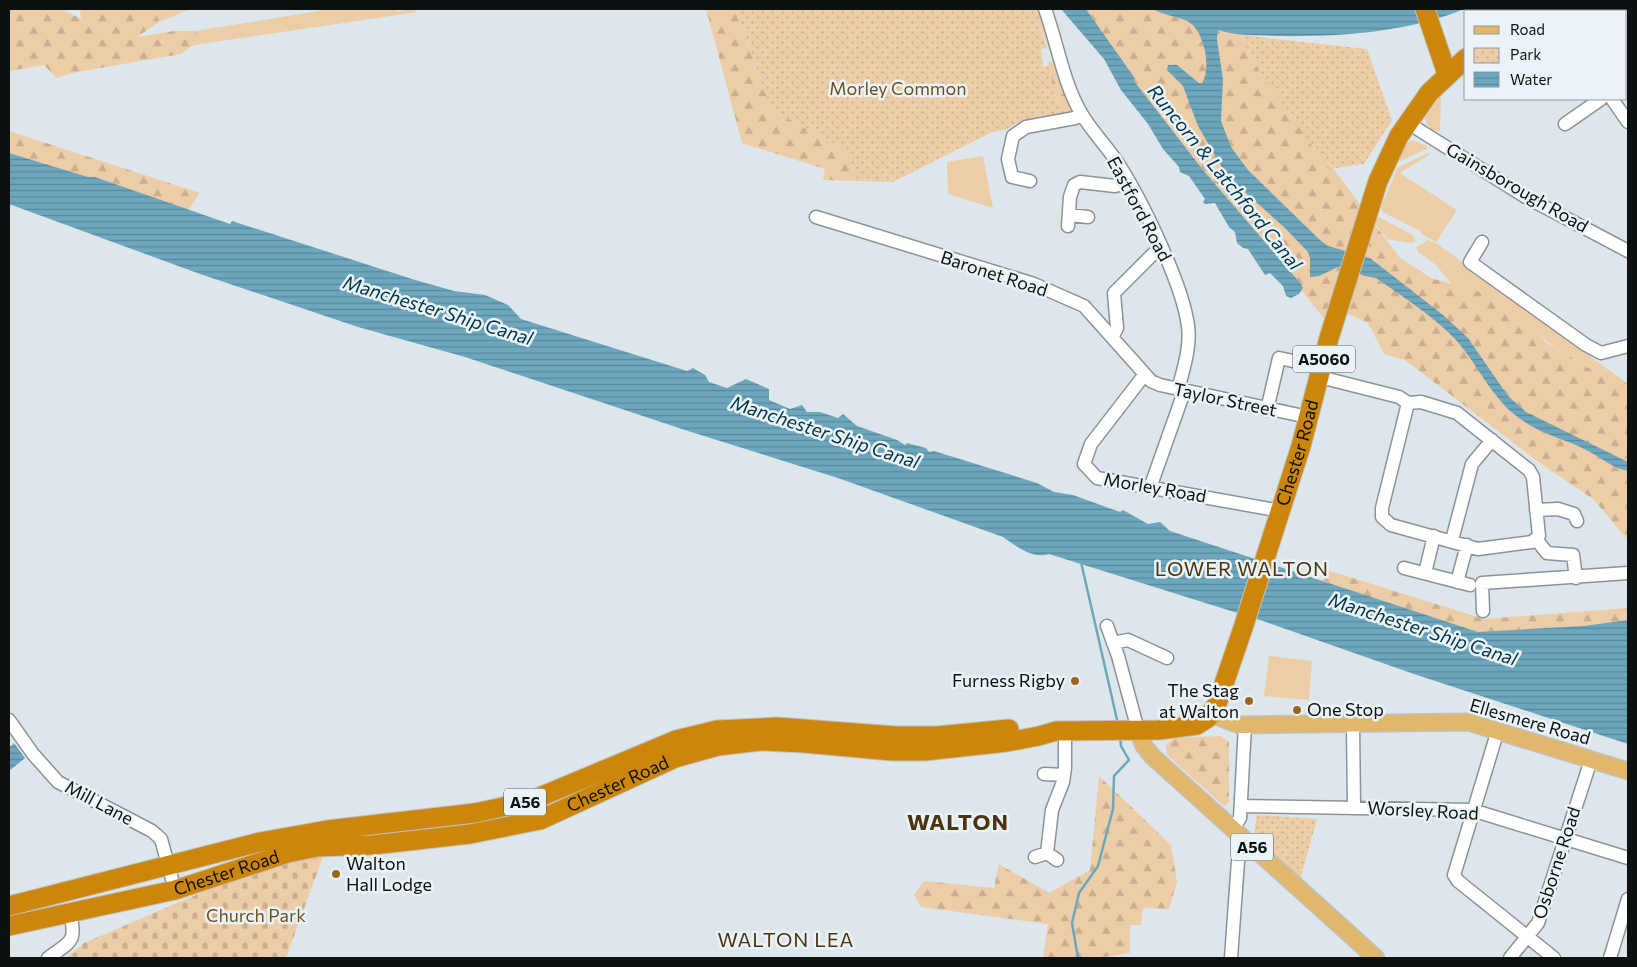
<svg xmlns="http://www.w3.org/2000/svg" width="1637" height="967" viewBox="0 0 1637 967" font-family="Commissioner,sans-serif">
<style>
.grass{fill:#edcda7}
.forest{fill:url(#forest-firs)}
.cemetery{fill:url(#cemetery-stones)}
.park{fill:url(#park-dots)}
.water{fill:url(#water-rules)}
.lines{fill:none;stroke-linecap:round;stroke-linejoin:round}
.stream{stroke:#6da7be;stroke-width:2.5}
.minor-casing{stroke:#8b9397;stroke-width:15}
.major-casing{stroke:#c0c1c1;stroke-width:19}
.highway-casing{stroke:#c0c1c1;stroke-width:21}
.minor{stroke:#fff;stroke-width:12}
.major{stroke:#e1b66d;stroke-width:16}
.highway{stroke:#cd860c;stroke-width:19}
.poi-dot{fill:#99671b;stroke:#eaf3f7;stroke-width:2}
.labels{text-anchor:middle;stroke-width:5;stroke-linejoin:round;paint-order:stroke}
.shield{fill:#eaf3f7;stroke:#505557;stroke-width:1}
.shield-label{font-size:16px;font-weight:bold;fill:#0e1112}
.park-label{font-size:18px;fill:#714e1d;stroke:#eaf3f7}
.street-label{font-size:18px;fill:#0e1112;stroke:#eaf3f7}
.poi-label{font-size:18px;fill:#0e1112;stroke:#eaf3f7;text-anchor:end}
.water-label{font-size:19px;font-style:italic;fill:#003546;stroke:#eaf3f7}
.quarter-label{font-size:20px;letter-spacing:1px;fill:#4c3311;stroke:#eaf3f7}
.district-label{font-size:22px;font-weight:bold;letter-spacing:1px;fill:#4c3311;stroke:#eaf3f7}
</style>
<defs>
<pattern id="forest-firs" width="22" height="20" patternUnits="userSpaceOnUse" patternTransform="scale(1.25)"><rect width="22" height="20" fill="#edcda7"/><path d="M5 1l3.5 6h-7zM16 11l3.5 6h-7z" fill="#caaf8f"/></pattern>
<pattern id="cemetery-stones" width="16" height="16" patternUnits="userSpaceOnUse" patternTransform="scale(1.25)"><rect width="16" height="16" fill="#edcda7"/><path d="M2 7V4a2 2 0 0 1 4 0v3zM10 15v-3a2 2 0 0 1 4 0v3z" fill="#caaf8f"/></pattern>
<pattern id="park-dots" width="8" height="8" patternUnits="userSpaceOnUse" patternTransform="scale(1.25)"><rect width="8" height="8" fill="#edcda7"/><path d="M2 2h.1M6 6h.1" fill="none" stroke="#caaf8f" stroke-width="1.8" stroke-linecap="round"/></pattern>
<pattern id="water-rules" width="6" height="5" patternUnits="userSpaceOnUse" patternTransform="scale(1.25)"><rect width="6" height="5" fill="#6da7be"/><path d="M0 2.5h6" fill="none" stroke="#588799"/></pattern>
</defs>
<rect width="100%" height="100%" fill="#dde6ea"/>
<path class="grass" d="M155,9H198L188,10L159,22Z
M331,9H394L399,12L405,9H414L417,12L201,44L195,31Z
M1441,95L1440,131C1432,132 1426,125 1425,117Z
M1412,140L1427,146V149L1396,163L1404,145Z
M1428,153L1430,154L1400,173L1457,210L1436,242L1422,234L1420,231L1383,212L1381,207L1398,167Z
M983,156L993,208L948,194L947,162Z
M1375,215L1411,234L1415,238V241L1410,243L1387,239L1373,221Z
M1428,240L1438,244L1454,258L1442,247L1610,371L1588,368L1563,353L1516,318L1495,297L1453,286L1436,265L1418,252L1416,247Z
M1269,656L1312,661L1309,700L1264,696Z"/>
<path class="forest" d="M9,9H61L81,19L80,9H155L159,22L137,37L174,31H195L201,44L191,46L181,54L72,73L57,78L44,65L9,71Z
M706,9H736L771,109L844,149L854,168L857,181L823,180L825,169L742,143Z
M1086,9H1153L1218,30L1241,35L1255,64L1400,258L1431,278L1496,297L1546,342L1588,368L1610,371L1628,384V540L1593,499L1541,464L1405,360L1384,354L1368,323L1331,306L1326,321L1302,291L1301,284L1203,170L1134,81V77Z
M1046,22L1072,108L1064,111L1055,97L1048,62L1054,61L1039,25Z
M9,131L200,193L188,210L95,177L88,178L9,153Z
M1327,570L1484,619L1628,608V620L1583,626L1478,633L1387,604L1322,580Z
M1221,736L1229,742V803L1224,806L1167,755L1166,745L1173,738Z
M1099,776L1171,845L1177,882L1169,909L1143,908L1141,925H1130V953L1098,958H1043L1048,924L921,907L914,895L924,881L994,888L999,864L1049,893L1090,870Z"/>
<path class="cemetery" d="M324,854L286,958H66L84,943L226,882L282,861Z"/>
<path class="park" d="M736,9H1040L1046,22L1039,25L1047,48L1041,49L1043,67L1049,66L1055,97L1064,111L1072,108L1070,115L1017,123L1007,129L992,132L893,182L857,181L854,168L844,149L771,109Z
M1241,35L1367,49L1392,120L1364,164L1328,169L1255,64Z
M1257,815L1317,819L1300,880L1253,839Z"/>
<path class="water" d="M1061,9H1086L1134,77V81L1203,170L1301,284L1303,288L1299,294L1291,298L1286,296L1283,286L1270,273L1265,275L1248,249L1243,248L1237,243L1235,232L1229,227L1215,203L1205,204L1203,202L1205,199L1189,176L1180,172L1179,167L1163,149L1148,124L1121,90L1104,59Z
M1153,9H1464C1406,33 1337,37 1275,36C1255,35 1237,36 1218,30L1217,39L1223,80L1221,121L1231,147L1248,170L1320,240L1328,246L1370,258L1443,315L1468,338L1508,396L1526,412L1628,462V471C1612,468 1602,458 1588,451C1564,438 1543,436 1519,418C1491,398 1478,364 1455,339C1432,315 1403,297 1376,278L1365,276L1340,266L1319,276L1310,277V258L1308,252L1285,228L1227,176L1198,126L1183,86L1167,70L1168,65H1177L1199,83H1202C1212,68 1204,29 1187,21C1176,16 1163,15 1153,9Z
M9,153L88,177H95L230,224L232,221L412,279L454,291L485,295L508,305L521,319L687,371L693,368L705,375L709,382L727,388L746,379L769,389V400L790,409L802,405L807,412H820L838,418L843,414L857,426L897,440L905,445L907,443L926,448L929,452L934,451L1037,483L1054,492L1073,495L1120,512L1123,510L1148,524L1160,522L1170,531L1478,632L1583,626L1628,620V744L1414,674L1263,621L1049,554C1032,559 1017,547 1003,537L838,478L685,430L465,357L358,327L200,274L9,204Z
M14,743L25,758L9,771V748Z"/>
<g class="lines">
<path class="stream" d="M1081,562L1118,724
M1078,958L1072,923L1079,893L1098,866L1113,809L1114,776L1129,760L1121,746L1120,737"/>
<g class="minor-casing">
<path id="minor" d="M1045,9C1057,42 1063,82 1081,113C1092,132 1108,147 1119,165C1142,201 1183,285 1188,326C1191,347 1183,370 1178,390
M1612,99L1628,122
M1408,123L1524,196L1628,251
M1565,124L1601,99
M1030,181L1012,177L1008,159L1013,136L1026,127L1075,118L1081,114
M1069,215L1088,217
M816,217L1034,284L1084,306L1151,381L1160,385L1308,417
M1068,226L1070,197L1074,185L1080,182L1115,186L1129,183
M1482,242L1470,262L1586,345L1601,353L1628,346
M1113,336L1117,328L1114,293L1153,254L1161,249
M1145,374L1091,444L1084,464L1097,478L1281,511
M1320,377L1399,397L1408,403L1421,402L1457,413L1529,470L1533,477L1539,536L1532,542L1478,549L1391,525L1382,517V508L1408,403
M1267,410L1279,358L1307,364
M1150,488L1184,392
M1536,510L1558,509L1574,514L1577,521
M1536,539L1547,553L1573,555L1576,578
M1452,540L1472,464L1492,440
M1404,568L1470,585
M1425,573L1434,536
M1457,582L1467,545
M1483,611L1482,583L1628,573
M1107,626L1118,656L1138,730
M1113,643L1128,640L1167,658
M9,720L33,754L58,782L152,831L161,839L175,890
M1353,724L1354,808
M1498,730L1454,875L1458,881L1554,958
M1044,774L1064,775
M1241,806L1472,810L1628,858
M1233,829L1240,818L1245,725
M1047,853L1052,810L1063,782L1065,768V730
M1035,857L1047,853L1057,860
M48,958C71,941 77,943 70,913
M1231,958L1238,861L1247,842
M1510,958L1538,923L1591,760
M1610,958L1628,899"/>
</g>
<g class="major-casing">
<path id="major" d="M1211,714L1239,725L1468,722L1628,771
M1138,730L1144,746L1152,756L1376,958"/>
</g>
<g class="highway-casing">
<g id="highway">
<path d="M1425,9L1447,74"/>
<path d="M1533,11L1536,9"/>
<path d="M9,906L260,842L327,830L475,813L530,801L676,740L717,730L777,727L896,736H937L1009,729"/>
<path id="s1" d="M9,926L175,890L288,853L317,847L373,845L470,834L540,820L675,758L718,746L760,741L804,743L892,751H925L1007,742L1039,736L1056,731L1159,730L1197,725L1208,718L1217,704L1243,628L1301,446L1329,338L1378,181L1399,136L1429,93L1466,58"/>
</g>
</g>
<use href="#minor" class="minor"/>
<use href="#major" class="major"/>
<use href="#highway" class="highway"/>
</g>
<g class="poi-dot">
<circle cx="1075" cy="681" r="5"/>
<circle cx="1249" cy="701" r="5"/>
<circle cx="1297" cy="710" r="5"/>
<circle cx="336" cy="874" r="5"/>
</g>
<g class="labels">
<g class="shield">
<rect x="1293" y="345.5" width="62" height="27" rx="4"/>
<rect x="504" y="788.5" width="42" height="27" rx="4"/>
<rect x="1231" y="833.5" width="42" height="27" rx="4"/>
</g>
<g class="shield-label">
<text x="1324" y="365">A5060</text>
<text x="525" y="808">A56</text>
<text x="1252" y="853">A56</text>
</g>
<g class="park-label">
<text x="898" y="95">Morley Common</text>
<text x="256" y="922">Church Park</text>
</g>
<g class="street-label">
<text transform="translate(1517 188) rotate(30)" y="6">Gainsborough Road</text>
<text transform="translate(1139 209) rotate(62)" y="6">Eastford Road</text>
<text transform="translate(994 274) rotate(18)" y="6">Baronet Road</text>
<text transform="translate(1225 400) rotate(12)" y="6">Taylor Street</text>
<text dy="6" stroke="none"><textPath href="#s1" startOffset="1512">Chester Road</textPath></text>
<text transform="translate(1155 488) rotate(10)" y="6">Morley Road</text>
<text transform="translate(1530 722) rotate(16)" y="6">Ellesmere Road</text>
<text dy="6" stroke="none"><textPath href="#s1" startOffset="629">Chester Road</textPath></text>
<text transform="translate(99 803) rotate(28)" y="6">Mill Lane</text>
<text transform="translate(1423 811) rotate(3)" y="6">Worsley Road</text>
<text transform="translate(1557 863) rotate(-72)" y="6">Osborne Road</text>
<text dy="6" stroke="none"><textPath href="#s1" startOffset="224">Chester Road</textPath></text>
</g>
<g class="poi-label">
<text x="1065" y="687">Furness Rigby</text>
<text x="1239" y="697">The Stag<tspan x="1239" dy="21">at Walton</tspan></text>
<text x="1307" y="716" text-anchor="start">One Stop</text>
<text x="346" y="870" text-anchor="start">Walton<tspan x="346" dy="21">Hall Lodge</tspan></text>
</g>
<g class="water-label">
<text transform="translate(1225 177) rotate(51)" y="7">Runcorn &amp; Latchford Canal</text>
<text transform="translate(438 310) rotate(17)" y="7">Manchester Ship Canal</text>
<text transform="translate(825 432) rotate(18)" y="7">Manchester Ship Canal</text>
<text transform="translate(1423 629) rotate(18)" y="7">Manchester Ship Canal</text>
</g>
<g class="quarter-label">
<text x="1242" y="576">LOWER WALTON</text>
<text x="786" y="947">WALTON LEA</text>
</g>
<g class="district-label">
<text x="958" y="830">WALTON</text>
</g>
</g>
<rect width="1637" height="967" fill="none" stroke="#0e1112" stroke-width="20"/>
<rect x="1464" y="10" width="162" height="90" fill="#eaf3f7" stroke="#92999b"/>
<rect x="1474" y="26" width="25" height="8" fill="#e1b66d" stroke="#92999b"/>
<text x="1510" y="35" font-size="15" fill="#0e1112">Road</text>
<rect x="1474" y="48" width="25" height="15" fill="url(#park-dots)" stroke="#92999b"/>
<text x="1510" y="60" font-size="15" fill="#0e1112">Park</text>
<rect x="1474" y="72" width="25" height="15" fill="url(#water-rules)" stroke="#92999b"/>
<text x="1510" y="85" font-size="15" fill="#0e1112">Water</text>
</svg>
